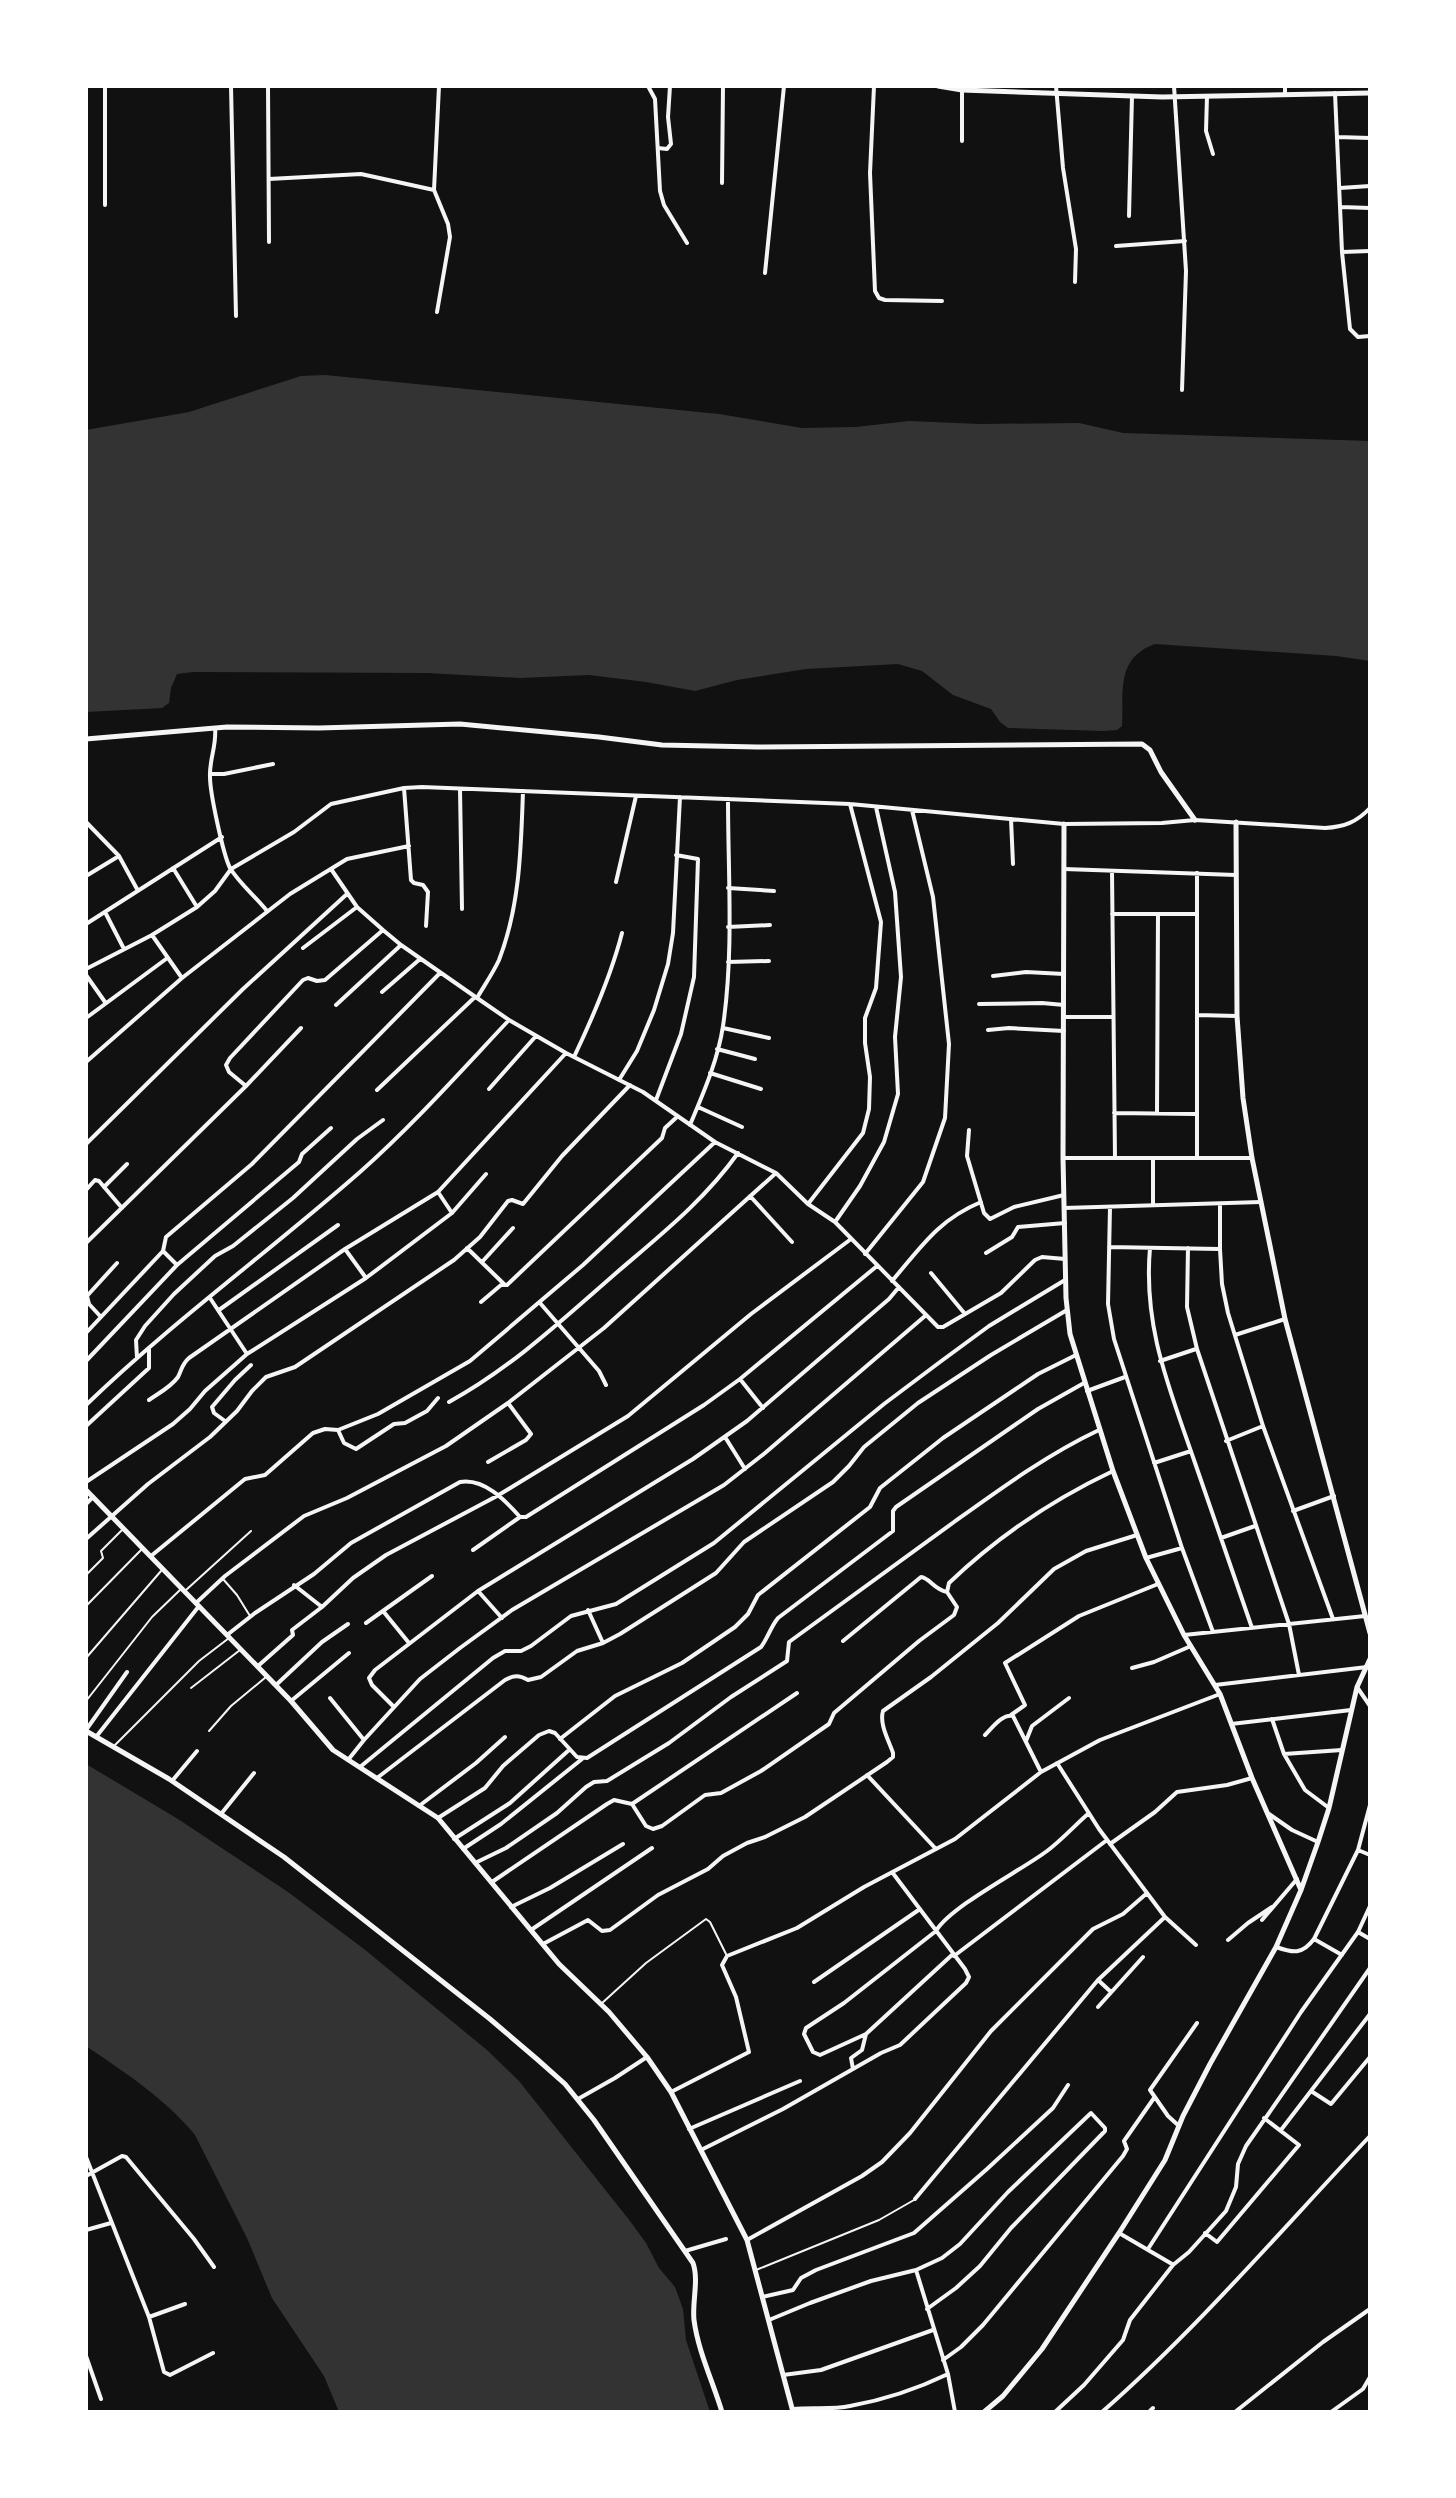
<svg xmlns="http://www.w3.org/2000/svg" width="1456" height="2498" viewBox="0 0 1456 2498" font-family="'Noto Sans',sans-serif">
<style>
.water{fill:#333}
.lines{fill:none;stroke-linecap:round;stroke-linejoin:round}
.service{stroke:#f5f5f5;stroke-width:2}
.minor{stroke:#f5f5f5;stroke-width:4}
.tertiary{stroke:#f5f5f5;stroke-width:5}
</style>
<rect width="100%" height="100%" fill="#111"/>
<path class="water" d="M325,375L719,414L802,428L856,427L909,421L980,424L1079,423L1123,433L1370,441V661L1336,656L1155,644C1115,658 1124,693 1122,726L1117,730L1103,731L1008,728L1000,722L991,709L953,695L922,671L898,664L806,669L737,680L695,691L646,682L589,675L520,678L427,673L193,672L177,674L171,688L169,703L162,708L86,712V430L189,412L301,376Z
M86,1764L178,1819L288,1892L364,1949L487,2050L519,2081L630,2221L646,2243L659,2268L675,2287L683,2309L686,2340L710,2412H339L324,2376L272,2298L247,2238L195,2135C166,2099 124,2072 86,2046Z"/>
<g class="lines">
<path class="service" d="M86,1575L103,1558L101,1551L123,1529
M223,1579L237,1595L250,1616
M186,1590L251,1531
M86,1606L142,1549
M86,1658L161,1571
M191,1688L240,1650
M86,1701L152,1617L181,1589
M209,1731L231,1706L266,1677
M114,1746L199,1661L229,1638
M601,2004L646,1963L706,1919L710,1922L726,1954
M756,2270L879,2220L914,2200"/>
<path class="minor" d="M105,86V205
M231,86L236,316
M268,86L269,242
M648,86L655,99L660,191L664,205L687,243
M874,86L870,173L875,291L879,298L885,300L942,301
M1056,86L1063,168L1076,249L1075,282
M1174,86L1186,271L1182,390
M1285,86V94
M1335,93L1342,252L1370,251
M1207,96L1206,131L1213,154
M1337,137L1370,138
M962,141V86
M658,148L667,149L671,144L668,117L670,86
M269,179L361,174L434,190
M722,183L723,86
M1340,188L1370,186
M1341,207L1370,208
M1129,216L1132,96
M1116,246L1185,241
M1342,252L1350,329L1358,337L1370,336
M765,273L784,86
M437,312L450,237L448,224L434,190L439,86
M215,728C217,745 209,760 210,777C210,793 223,854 230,868C239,883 256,897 267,911
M210,774H224L273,764
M404,788L411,880L414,883L423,885L428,892L426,926
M460,789L462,909
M1011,819L1013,864
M86,822L119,856L137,889
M173,868L197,907
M331,869L357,907L383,930L401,945L477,998L509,1020L566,1053L643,1092L715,1142L776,1173L808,1204L835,1222L938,1327H943L1001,1293L1035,1260L1042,1257L1065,1259
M1064,869L1236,875
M1112,871L1115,1158
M86,876L119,856
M616,882L636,796
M728,888L774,891
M105,912L124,949
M1112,914H1197
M86,924L222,837
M728,927L770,925
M152,935L182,978
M303,948L357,907
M728,962L769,961
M86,969L152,935L197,907L215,891L231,869L294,832L331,804L404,788L422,787L850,804L1064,824L1162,823L1195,820L1325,828C1344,827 1357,822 1370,808
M86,975L105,1002
M993,976L1026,972L1064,974
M382,992L420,959
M477,998C484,986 493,973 499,960C520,906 521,848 523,791
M979,1004L1042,1003L1064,1005
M336,1005L401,945
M1197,1015L1237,1016
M1064,1017H1113
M86,1018L166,959
M723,1028L769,1038
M988,1030L1009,1028L1064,1031
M717,1049L755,1059
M574,1057C593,1017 611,976 622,933
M86,1062L182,978L290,894L347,859L409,846
M710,1073L761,1089
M619,1080L637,1051L654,1010L668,964L673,933L680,797
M246,1086L229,1072L226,1065L230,1058L303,980L308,978L317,981L325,980L383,930
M489,1089L536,1036
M377,1090L475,997
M656,1100L681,1034L694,977L698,859L676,855
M698,1107L742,1127
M1114,1113L1196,1114
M1157,1114L1158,914
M690,1125C703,1094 718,1060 723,1026C734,952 728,874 728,799
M969,1130L967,1156L984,1213L990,1219L1014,1207L1064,1195
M86,1144L243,989L347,894
M1063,1158H1252
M1153,1158V1205
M1197,1158V873
M104,1187L127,1164
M86,1190L95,1180L99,1181L122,1208
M438,1192L452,1213
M750,1196L792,1242
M808,1204L863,1133L869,1109L870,1077L865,1043V1018L876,988L881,922L850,804
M1220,1204V1249L1222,1284L1228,1313L1263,1426L1333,1619
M1110,1207L1108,1304L1114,1339L1182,1548L1213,1632
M1064,1208L1261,1202
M835,1222L860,1186L884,1142L898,1094L895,1037L901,977L895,892L876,807
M86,1243L246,1086L301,1028
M1109,1247L1219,1249
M467,1248L504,1284
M1150,1248C1143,1327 1169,1387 1194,1460C1213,1516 1233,1572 1252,1628
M1188,1248L1187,1307L1197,1349L1289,1624L1299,1675
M345,1249L366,1278
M163,1251L177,1265
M986,1253L1012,1237L1018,1227L1065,1223
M865,1254L923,1182L945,1118L949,1044L933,897L912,810
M482,1262L513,1228
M931,1273L965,1314
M892,1281C921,1247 938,1220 981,1202
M210,1298L247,1354
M481,1302L501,1285H507L662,1138L665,1128L678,1116
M540,1303L599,1371L606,1385
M219,1310L338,1225
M101,1317L89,1304L87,1296L117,1263
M86,1333L163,1251L166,1237L252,1164L440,973
M1235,1335L1285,1319
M137,1358L136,1340L145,1326L174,1294L215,1256L233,1246L293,1198L357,1139L383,1120
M86,1361L177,1265L299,1162L302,1154L331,1128
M1160,1361L1196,1349
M740,1379L763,1408
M1087,1391L1125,1377
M149,1400C159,1393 171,1387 178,1377C182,1369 182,1364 189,1358L345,1249L438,1192L566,1053
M449,1402C511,1368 561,1321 615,1274C659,1236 704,1201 738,1153
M86,1405C172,1322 270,1251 360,1172C413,1125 460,1072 509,1020
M225,1421L214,1413L212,1407L235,1380L251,1365
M86,1426L149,1368V1349
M338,1430L344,1443L356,1449L394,1424L405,1423L427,1411L438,1398
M725,1437L745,1469
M1226,1441L1263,1426
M488,1462L526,1440L531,1434L508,1403
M1154,1463L1191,1451
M86,1482L173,1424L190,1409L205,1391L247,1354L366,1278L452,1213L486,1174
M86,1504L93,1497
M1293,1511L1334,1496
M1221,1538L1255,1526
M86,1539L148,1484L210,1437L237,1411L252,1391L266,1377L295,1367L454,1260L480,1237L508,1201L512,1200L523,1204L562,1156L630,1085
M473,1550L520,1517
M151,1556L245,1479L265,1475L313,1433L325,1429L338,1430L378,1414L470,1361L583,1265L715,1142
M1146,1558L1182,1548
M294,1585L322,1607
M478,1591L502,1618
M947,1592L949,1583C998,1536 1052,1500 1113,1471
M196,1603L225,1576L304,1516L347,1498L446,1446L508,1403L604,1328L776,1173
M588,1610L603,1643
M383,1611L409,1643
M366,1623L432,1576
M227,1635L255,1613L314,1574L351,1543L460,1482C484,1478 505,1500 520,1517H526L704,1405L740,1379L877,1266
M1184,1635L1365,1616
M258,1666L293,1635L292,1630L322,1607L353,1578L386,1555L497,1496L628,1416L751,1314L851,1239
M1132,1668L1154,1662L1191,1646
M276,1685L322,1642L348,1624
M1215,1685L1367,1667
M1357,1687L1370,1706
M330,1698L364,1740L348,1760
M291,1701L349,1653
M393,1706L372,1685L369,1678L375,1670L478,1591L693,1459L747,1421L889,1299L899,1287
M1011,1715L1025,1705L1005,1663L1079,1616L1158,1584
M1272,1719L1284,1754L1305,1790L1329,1808
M1231,1724L1351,1710
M86,1730L127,1672
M985,1735C993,1727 1002,1714 1013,1716L1041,1772
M96,1737L199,1606
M560,1739L615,1696L682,1663L735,1627L748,1614L758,1595L870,1507L880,1488L943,1438L1038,1374L1076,1355
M364,1740L420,1679L460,1648L512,1610L724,1485L765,1453L925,1316
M1026,1741L1032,1726L1069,1698
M1284,1754L1342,1750
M360,1767L493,1658L505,1651H521L531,1646L571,1616L616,1604L714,1543L884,1404L940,1362L989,1326L1065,1280
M867,1775L936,1849
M377,1778L505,1680C514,1675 519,1675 528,1680L541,1677L577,1651L603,1643L620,1634L716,1573L744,1542L833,1482L849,1466L864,1447L918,1403L991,1355L1067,1310
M172,1781L197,1751
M632,1804L646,1826L653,1829L662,1826L705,1795L721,1793L761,1771L829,1724L834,1713L919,1641L954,1615L957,1607L947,1592C933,1589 930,1578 921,1577L843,1641
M632,1804L797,1693
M419,1806L476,1763L505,1737
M221,1814L254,1773
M1269,1814L1292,1830L1318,1842
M438,1818L485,1788L503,1766L539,1735L549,1731L555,1733L577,1757L587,1758L761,1647C769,1636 770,1628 778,1618L893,1531V1511L896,1507L1038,1409L1084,1383
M454,1839L510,1803L569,1750
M1110,1844L1155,1812L1177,1792L1227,1785L1252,1778
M463,1849L501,1824L582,1759
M1358,1850L1370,1855
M475,1863L506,1848L557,1813L586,1787L594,1782L607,1781L669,1743L731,1697L787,1661L789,1642C844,1602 899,1562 954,1522C1000,1489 1048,1454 1099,1430
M492,1882L607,1804L614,1800L632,1804
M511,1907L550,1888L623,1844
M1165,1917L1196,1945
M1262,1920L1297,1879
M531,1930L652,1848
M1358,1932L1370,1939
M1314,1939L1342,1955
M1228,1940L1248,1923L1272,1907
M543,1944L588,1920L602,1931L610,1930L658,1895L708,1869L723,1856L747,1843L765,1837L805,1817L887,1762L893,1757V1753C889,1741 879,1724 883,1711L931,1677L998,1623L1054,1569L1086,1551L1137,1535
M1276,1947C1293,1953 1302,1955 1314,1939L1358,1850L1370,1805
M953,1954L866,2034L820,2055L813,2052L804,2034L806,2028L844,2003L936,1931C951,1906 1022,1870 1047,1851C1062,1840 1075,1825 1089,1813
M954,1956L1107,1840
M1098,1980L1111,1992
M814,1982L920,1909
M1098,2007L1143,1957
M853,2069L851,2058L862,2050L866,2034
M1311,2091L1331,2104L1370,2057
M671,2092L749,2052L736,1997L722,1965L727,1956L797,1928L864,1887L955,1839L1041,1772L1100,1740L1220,1694
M578,2099L615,2078L647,2057
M1179,2126L1168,2116L1150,2090L1197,2023
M689,2129L800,2081
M1281,2130L1370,2014
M701,2150L783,2109L881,2053L900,2045L966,1983L969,1977L965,1969L892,1872
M86,2157L149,2317L164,2372L170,2375L213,2353
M86,2176L122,2156L126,2157L194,2239L214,2267
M915,2199L1098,1980L1165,1917L1099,1829L1057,1763
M86,2230L111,2223
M1119,2233L1172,2264
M1205,2233L1217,2242L1299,2145L1264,2118
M747,2240L862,2176L882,2162L910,2133L991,2031L1093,1929L1123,1914L1146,1894
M1148,2249L1301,2012L1358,1932L1370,1906
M685,2251L726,2239
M916,2270L948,2374L955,2412
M762,2297L793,2290L801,2278L816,2270L914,2233L987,2169L1053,2108L1068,2085
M149,2317L185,2304
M769,2320L810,2303L871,2281L916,2270L942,2258L960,2244L1008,2192L1091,2113L1105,2128V2131L1011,2228L980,2266L956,2288L927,2309
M86,2356L101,2399
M943,2360L961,2347L983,2325L1123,2156L1127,2149L1124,2141L1154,2098
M783,2375L821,2370L933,2330
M793,2409C811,2407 832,2410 850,2406C883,2400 917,2389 948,2374
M1055,2412L1084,2385L1123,2340L1130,2320L1173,2265L1189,2252L1226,2211L1236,2187L1238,2164L1246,2146L1370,1968
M1102,2412C1199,2327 1282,2229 1370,2136
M1149,2412L1153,2408
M1235,2412L1323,2342L1370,2309
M1331,2412L1363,2389L1370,2377"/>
<path class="tertiary" d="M938,86L962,90L1162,97L1370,93
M86,739L227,727L319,728L460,724L599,737L662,745L757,747L1142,744L1150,750L1161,772L1195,820
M1236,822L1237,1016L1243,1098L1252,1158L1285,1319L1370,1633
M1064,824L1063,1158L1066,1298L1070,1334L1113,1471L1146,1558L1184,1635L1220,1694L1252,1778L1301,1890
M86,1490L291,1701L333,1750L438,1818L559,1964L609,2012L647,2057L671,2092L747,2240L793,2412
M86,1731L169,1779L284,1857L490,2019L538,2060L565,2084L594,2120L693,2263C699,2280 692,2302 694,2320C698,2351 713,2382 722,2412
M984,2412L1003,2396L1042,2349L1119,2233L1165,2160L1183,2116L1210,2064L1276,1947L1301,1890L1318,1842L1329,1808L1357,1687L1370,1659"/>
</g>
<rect width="1456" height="2498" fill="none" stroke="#ffffff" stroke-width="176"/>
</svg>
